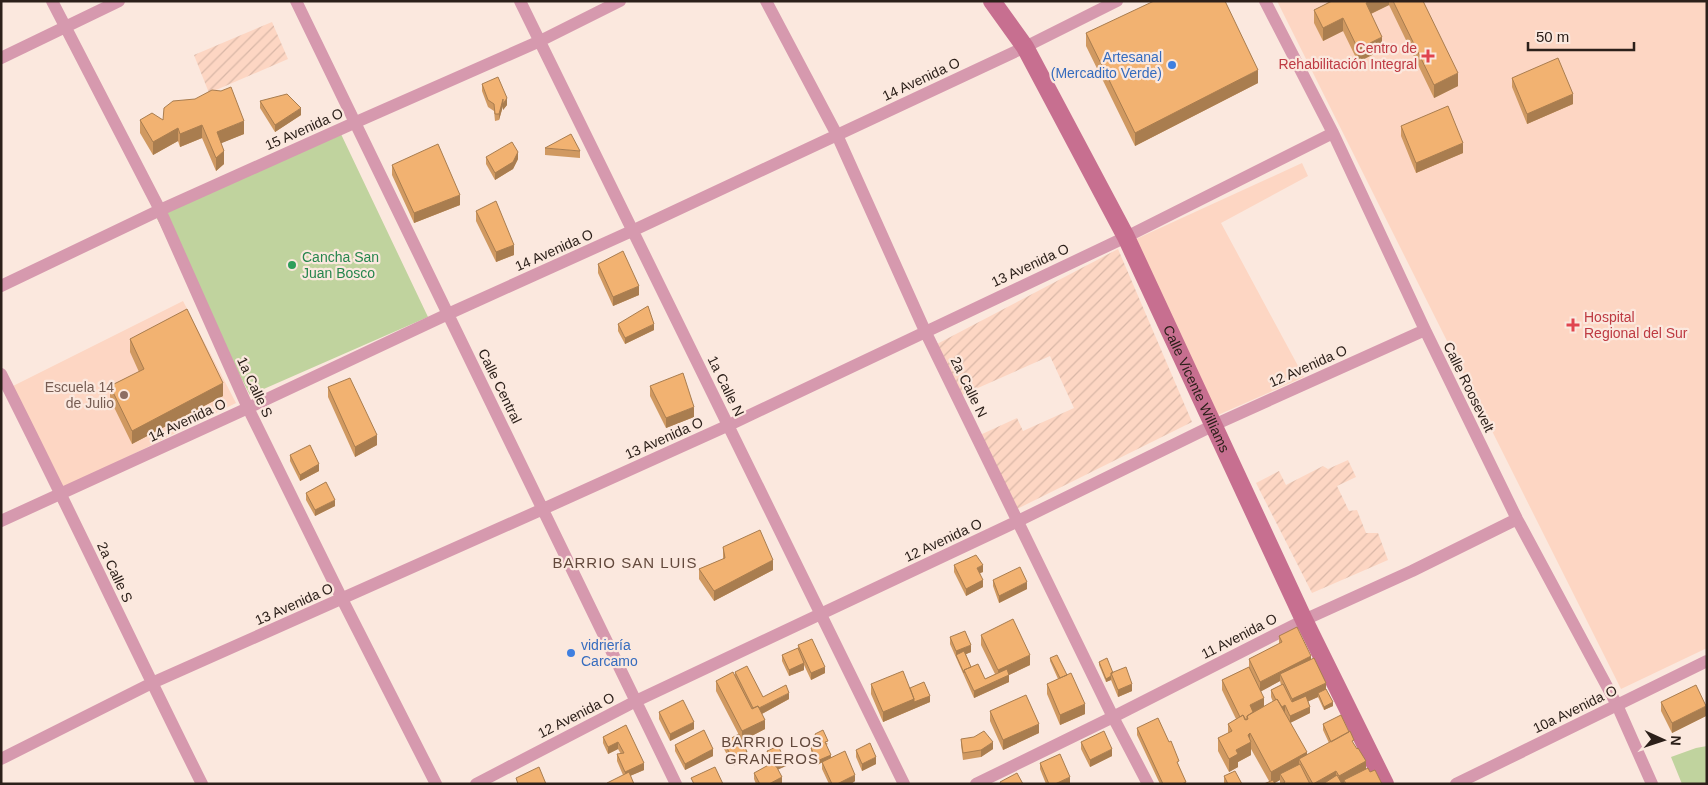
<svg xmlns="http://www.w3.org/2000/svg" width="1708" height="785" viewBox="0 0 1708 785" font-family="Helvetica,sans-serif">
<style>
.built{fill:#fdd6c3}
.industrial{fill:url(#industrial-furrows)}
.pitch{fill:#c0d39e}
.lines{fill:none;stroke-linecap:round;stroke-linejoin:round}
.street{stroke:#d699ae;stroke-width:12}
.secondary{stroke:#c76f90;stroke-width:18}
.wall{fill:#d09961;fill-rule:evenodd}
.shaded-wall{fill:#a97d4f}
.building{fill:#f2b271;stroke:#a97d4f}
.health-dot{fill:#e0444e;stroke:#fbe8de;stroke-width:2}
.shop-dot{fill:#3f7fe0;stroke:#fbe8de;stroke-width:2}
.leisure-dot{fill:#2e9e5b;stroke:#fbe8de;stroke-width:2}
.education-dot{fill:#8d6e63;stroke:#fbe8de;stroke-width:2}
.labels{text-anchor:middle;stroke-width:4.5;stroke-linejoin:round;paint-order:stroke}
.health-label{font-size:14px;fill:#be3a42;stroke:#fbe8de;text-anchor:end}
.shop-label{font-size:14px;fill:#366cbe;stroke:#fbe8de;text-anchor:end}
.street-label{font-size:14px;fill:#2c201a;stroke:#fbe8de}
.leisure-label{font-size:14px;fill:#27864d;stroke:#fbe8de;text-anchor:start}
.education-label{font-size:14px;fill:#785e54;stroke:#fbe8de;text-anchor:end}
.neighbourhood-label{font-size:15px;letter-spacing:1px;fill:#63493c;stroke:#fbe8de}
</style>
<defs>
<pattern id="industrial-furrows" width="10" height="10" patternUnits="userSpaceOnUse" patternTransform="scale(1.25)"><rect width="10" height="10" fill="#fdd6c3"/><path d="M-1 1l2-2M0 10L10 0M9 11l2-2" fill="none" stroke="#d9b7a7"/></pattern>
</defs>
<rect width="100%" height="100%" fill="#fbe8de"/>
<path class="built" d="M1277,1H1707V648L1621,689Z
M1302,163L1308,176L1221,223L1304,377L1218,415L1136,239Z
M183,301L236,403L63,489L11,387Z"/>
<path class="industrial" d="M272,22L288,59L209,93L194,55Z
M1118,249L1192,422L1017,509L980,435L1017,418L1023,431L1074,408L1050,356L962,395L937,344Z
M1348,460L1356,477L1337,486L1349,511L1357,510L1366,533H1378L1388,560L1312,593L1256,483L1279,471L1286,485L1323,466L1328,469Z"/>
<path class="pitch" d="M340,132L428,317L250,395L154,213Z
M1707,746V784H1682L1671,757L1696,748Z"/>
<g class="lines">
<path class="street" d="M52,1L160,210L248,408L342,599L436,784
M296,1L676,784
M520,1L904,784
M766,1L837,135L925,331L1113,717L1148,784
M1265,1L1333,133L1425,330L1517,519L1617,705L1652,784
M1,58L119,1
M1,286L160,210L354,123L540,41L620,1
M1,374C70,510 134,648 202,784
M1,521L248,408L448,314L634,230L1025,47L1117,1
M1,759L152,683L543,509L729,425L1126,237L1333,133
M476,784L636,701L1018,521L1214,425L1425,330
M976,784L1113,717L1304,620L1412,571L1517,519
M1456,784L1707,661"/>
<path class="secondary" id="s1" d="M992,1L1025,47L1126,237L1304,620L1385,784"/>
</g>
<path class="wall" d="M1327,1H1423L1458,86L1434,98L1389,5L1371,14L1382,50L1358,62L1343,31L1323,41L1314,23V10L1328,3Z
M1086,33L1258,83L1135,146L1086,46Z
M1512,78L1573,104L1527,124L1512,87Z
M482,84L507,105L503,110V106L499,120L495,121L494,111L488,107L482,91Z
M195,99L244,134L221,143L224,164L216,171L202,138L180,147L178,141L153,155L140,133V120H163Z
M260,101L301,115L275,132L260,108Z
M1401,126L1463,153L1416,173L1401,136Z
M545,148L580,151V158L545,155Z
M486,157L518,159L513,169L495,180L486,164Z
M392,165L460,205L414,223L392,175Z
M476,211L514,255L496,262L476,221Z
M598,264L639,295L613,306L598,273Z
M618,324L654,330L625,344L618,331Z
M130,339L223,396L132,444L110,399V386L139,372L130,352Z
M650,386L694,417L666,428L650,396Z
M328,387L377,445L355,457L328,397Z
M290,455L319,471L300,481L290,461Z
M306,493L335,506L315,516L306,500Z
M723,547L773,570L714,601L699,579V569L723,559Z
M954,565L983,572L980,573L983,587L966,596L954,572Z
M993,580L1027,589L999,603L993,586Z
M981,635L1030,665L1009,675V682L974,698L950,644V637L971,652L966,654L971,667L985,679L995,674L981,645Z
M1279,636L1311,659L1326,689L1333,706L1324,710L1318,697L1308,701L1310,713L1290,723L1307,755L1329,743L1323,730V724L1354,745L1366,770L1370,772L1382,784H1344V783L1343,784H1280V780L1274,783L1269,781L1251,749V755L1238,762V767L1229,772L1218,751V738L1228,733V724L1236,719L1222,690V680L1249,667V659L1279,644ZM1280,681L1281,685L1271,690V697L1273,702L1264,707L1261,691Z
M798,645L825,673L811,680L804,665V670L789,676L782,661V655L798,649Z
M1050,658L1085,714L1060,725L1047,694V684L1058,679L1050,661Z
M1099,662L1113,673L1132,691L1118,697L1111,680L1106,682L1099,665Z
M735,672L763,697L789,699L762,714L765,729L742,741L747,758L733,766L724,749V742L740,737L716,691V681L735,675Z
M871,684L910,688L930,702L883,722L871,694Z
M1661,702L1706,716L1672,733L1661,711Z
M990,711L1039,733L1003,750L990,721Z
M659,712L694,729L670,741L659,719Z
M626,725L644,770L630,776L623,775L617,761V754H621L618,749L608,754L603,743V737Z
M1137,728L1169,742L1186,784H1160L1137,735Z
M815,734L828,744L826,745L831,758L855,781L851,784H829L822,769V762L817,765L811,751V748L818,745L815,737Z
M961,739L993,749L981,757L963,760L961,745Z
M1081,742L1112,756L1090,767L1081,749Z
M675,745L713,756L685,770L675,751Z
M856,750L876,764L862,771L856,757Z
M767,751L786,766L778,769L782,784H756L754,779V773L771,764L767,755Z
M1040,763L1070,784H1046L1040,769Z
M1224,776L1242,784H1224Z"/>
<path class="shaded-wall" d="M1371,1H1389V5L1366,16V3Z
M1343,18V31L1323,41V28Z
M1382,37V50L1358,62V49Z
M1258,70V83L1135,146V133Z
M1458,73V86L1434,98V85Z
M1573,94V104L1527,124V114Z
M507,98V105L503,110V104Z
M503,99V106L499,120V114Z
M301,108V115L275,132V125Z
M244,121V134L217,145V132Z
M202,125V138L180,147V134Z
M178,128V141L153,155V142Z
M1463,143V153L1416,173V163Z
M224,151V164L216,171V158Z
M518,152V159L513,169L495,180V173Z
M460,195V205L414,223V213Z
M514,245V255L496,262V252Z
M639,286V295L613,306V297Z
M654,324V330L625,344V338Z
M223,383V396L132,444V431Z
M694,407V417L666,428V418Z
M377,435V445L355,457V447Z
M319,464V471L300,481V475Z
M335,500V506L315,516V510Z
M773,560V570L714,601V591Z
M983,565V572L977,574V568Z
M983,580V587L966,596V589Z
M1027,582V589L999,603V596Z
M971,645V652L957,658L956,655V651Z
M1030,655V665L998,680V670Z
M1311,656V665L1280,674V681L1260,692V682Z
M804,663V670L789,676V670Z
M825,667V673L811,680V673Z
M1009,675V682L974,698V691Z
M1111,676V680L1106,682V679Z
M1326,683V693H1318V697L1292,709V699Z
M1132,684V691L1118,697V690Z
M789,693V699L754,718V711Z
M930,696V702L883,722V712L914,699Z
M1264,698V708L1250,715V705Z
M1333,702V706L1324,710V707Z
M1085,704V714L1060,725V715Z
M1285,705V712L1280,715V708Z
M1706,706V716L1672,733V723Z
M1310,707V713L1290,723V716Z
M765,720V729L742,741V731Z
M694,722V729L670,741V734Z
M1039,724V733L1003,750V740Z
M1250,733V743L1251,742V755L1238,762V767L1229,772V759L1248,735Z
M618,742V749L608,754V747Z
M993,742V749L981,757V750Z
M713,749V756L685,770V764Z
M1112,749V756L1090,767V760Z
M747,752V758L733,766V760Z
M1307,752V765L1299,759V769L1280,774V780L1273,784H1271V772Z
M831,755V758L817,765V761Z
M876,757V764L862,771V764Z
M1366,761V771L1344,780V783L1343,784H1339V776Z
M786,762V766L775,771V767Z
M644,763V770L625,778V772Z
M1336,771V781L1331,784H1313Z
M855,775V781L851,784H837Z
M782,777V784H769Z
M1070,777V784H1055Z"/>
<path class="building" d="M1154,1H1225L1258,70L1135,133L1086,33Z
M1332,1H1371L1366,3L1382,37L1358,49L1343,18L1323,28L1314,10Z
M1393,1H1423L1458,73L1434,85Z
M1558,58L1573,94L1527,114L1512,78Z
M498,77L507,98L503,104V99L499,114H495L494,104L488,100L482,84Z
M231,87L244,121L217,132L224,151L216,158L202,125L180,134L178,128L153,142L140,120L152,113L163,120L164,108L173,101L195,99L212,90L221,91Z
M287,94L301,108L275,125L260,101Z
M1448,106L1463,143L1416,163L1401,126Z
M571,134L580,151L545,148Z
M512,142L518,152L513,162L495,173L486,157Z
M438,144L460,195L414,213L392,165Z
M496,201L514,245L496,252L476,211Z
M623,251L639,286L613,297L598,264Z
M648,306L654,324L625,338L618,324Z
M187,309L223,383L132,431L110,386L144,369L130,339Z
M683,373L694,407L666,418L650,386Z
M350,378L377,435L355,447L328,387Z
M310,445L319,464L300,475L290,455Z
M326,482L335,500L315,510L306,493Z
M760,530L773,560L714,591L699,569L725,558L723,547Z
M976,555L983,565L977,568L983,580L966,589L954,565Z
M1020,567L1027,582L999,596L993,580Z
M1013,619L1030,655L998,670L981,635Z
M1297,627L1311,656L1260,682L1249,659L1282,642L1279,636Z
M965,631L971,645L956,651L950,637Z
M812,639L825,667L811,673L798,645Z
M798,648L804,663L789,670L782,655Z
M964,651L971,667L964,670V673L956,655Z
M1057,655L1067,675L1060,678L1050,658Z
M1107,658L1113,673H1111V676L1106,679L1099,662Z
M1314,658L1326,683L1292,699L1280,674Z
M978,664L985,679L1007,669L1009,675L974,691L964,670Z
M747,666L763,697L786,685L789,693L759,708L758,706L753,708L735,672Z
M1126,667L1132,684L1118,690L1111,673Z
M1249,667L1264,698L1250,705L1253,712L1247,716V719L1245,720L1243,715L1240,717L1222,680Z
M903,671L914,699L883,712L871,684Z
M733,672L752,709L758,706L765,720L742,731L716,681Z
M1071,673L1085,704L1060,715L1047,684Z
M924,682L930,696L914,702V699L910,688Z
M1283,684L1292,702L1306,696L1310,707L1290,716L1285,705L1282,707L1277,699L1276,700L1271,690Z
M1696,685L1706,706L1672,723L1661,702Z
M1326,689L1333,702L1324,707L1318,693Z
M1026,695L1039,724L1003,740L990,711Z
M1277,699L1307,752L1271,772L1250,733L1248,735L1251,742L1236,750L1238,754L1229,759L1218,738L1232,731L1228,724L1243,715L1246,720L1248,719L1247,716Z
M683,700L694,722L670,734L659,712Z
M1341,715L1349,732L1331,742L1323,724Z
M1158,718L1169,742L1171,741L1179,761L1177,762L1186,782L1182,784H1163L1137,728Z
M626,725L644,763L625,772L617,754L624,753L618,742L608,747L603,737Z
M704,730L713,749L685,764L675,745Z
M823,730L828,741L825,742L831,755L817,761L811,748L819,744L815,734Z
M984,731L993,742L981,750L963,753L961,739L974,737Z
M1104,731L1112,749L1090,760L1081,742Z
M1350,731L1354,740L1352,741L1357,749L1358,748L1366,761L1339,776L1336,771L1313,784L1299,759Z
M739,734L747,752L733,760L724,742Z
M870,743L876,757L862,764L856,750Z
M778,746L786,762L776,767L774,762L773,763L767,751Z
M845,751L855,775L837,784H832L822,762Z
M1060,754L1070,777L1055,784H1049L1040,763Z
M774,762L782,777L769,784H760L754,773Z
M1300,764L1310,784H1282L1285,782L1280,774Z
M539,767L546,784H518L516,778Z
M715,767L723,784H694L691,778Z
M1368,768L1370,772L1375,770L1382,784H1346L1344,780Z
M1235,771L1242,784H1228L1224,776Z
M629,772L634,784H607V783Z
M1017,773L1023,784H1001L1000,782Z
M1337,775L1342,784H1323Z
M1273,780L1275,784H1264Z"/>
<g class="health-dot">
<path d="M1425.5 48.5h5v5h5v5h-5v5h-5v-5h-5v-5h5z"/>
<path d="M1570.5 317.5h5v5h5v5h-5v5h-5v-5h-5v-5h5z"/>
</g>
<g class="shop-dot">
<circle cx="1172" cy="65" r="5"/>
<circle cx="571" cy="653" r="5"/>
</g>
<circle class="leisure-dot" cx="292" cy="265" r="5"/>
<circle class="education-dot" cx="124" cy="395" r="5"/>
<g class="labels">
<g class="health-label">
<text x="1417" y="53">Centro de<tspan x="1417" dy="16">Rehabilitación Integral</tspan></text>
<text x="1584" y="322" text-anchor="start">Hospital<tspan x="1584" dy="16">Regional del Sur</tspan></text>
</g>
<g class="shop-label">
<text x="1162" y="62">Artesanal<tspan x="1162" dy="16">(Mercadito Verde)</tspan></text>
<text x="581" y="650" text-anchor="start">vidriería<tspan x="581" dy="16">Carcamo</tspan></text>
</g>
<g class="street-label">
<text transform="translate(921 79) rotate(-25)" y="5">14 Avenida O</text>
<text transform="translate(304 129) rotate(-24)" y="5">15 Avenida O</text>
<text transform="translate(554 250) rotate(-24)" y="5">14 Avenida O</text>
<text transform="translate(1030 265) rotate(-25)" y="5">13 Avenida O</text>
<text transform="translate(1308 366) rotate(-24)" y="5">12 Avenida O</text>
<text transform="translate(500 386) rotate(64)" y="5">Calle Central</text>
<text transform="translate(726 386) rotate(64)" y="5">1a Calle N</text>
<text transform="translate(255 387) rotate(65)" y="5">1a Calle S</text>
<text transform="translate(969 387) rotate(64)" y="5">2a Calle N</text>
<text transform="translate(1469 387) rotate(64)" y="5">Calle Roosevelt</text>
<text dy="5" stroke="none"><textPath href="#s1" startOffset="439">Calle Vicente Williams</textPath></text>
<text transform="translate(187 420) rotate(-25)" y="5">14 Avenida O</text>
<text transform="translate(664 438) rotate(-24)" y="5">13 Avenida O</text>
<text transform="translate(943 540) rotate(-25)" y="5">12 Avenida O</text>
<text transform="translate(115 572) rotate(65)" y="5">2a Calle S</text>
<text transform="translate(294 604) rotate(-24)" y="5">13 Avenida O</text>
<text transform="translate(1239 636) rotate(-27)" y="5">11 Avenida O</text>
<text transform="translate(1575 709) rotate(-26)" y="5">10a Avenida O</text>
<text transform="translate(576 715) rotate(-27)" y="5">12 Avenida O</text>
</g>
<g class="leisure-label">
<text x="302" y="262">Cancha San<tspan x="302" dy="16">Juan Bosco</tspan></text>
</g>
<g class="education-label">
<text x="114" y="392">Escuela 14<tspan x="114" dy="16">de Julio</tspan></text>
</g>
<g class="neighbourhood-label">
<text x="625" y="568">BARRIO SAN LUIS</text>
<text x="772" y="747">BARRIO LOS<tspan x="772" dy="17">GRANEROS</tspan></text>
</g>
</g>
<rect width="1708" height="785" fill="none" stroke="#2c201a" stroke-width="5"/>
<g transform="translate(1663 740) rotate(93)" stroke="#fbe8de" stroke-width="4" paint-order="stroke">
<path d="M0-4L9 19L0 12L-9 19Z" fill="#2c201a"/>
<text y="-8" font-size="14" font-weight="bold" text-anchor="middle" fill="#2c201a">N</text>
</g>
<path d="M1528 42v8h106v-8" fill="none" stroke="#2c201a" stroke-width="2.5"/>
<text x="1536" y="42" font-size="15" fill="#2c201a" stroke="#fbe8de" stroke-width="4" paint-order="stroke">50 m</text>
</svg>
